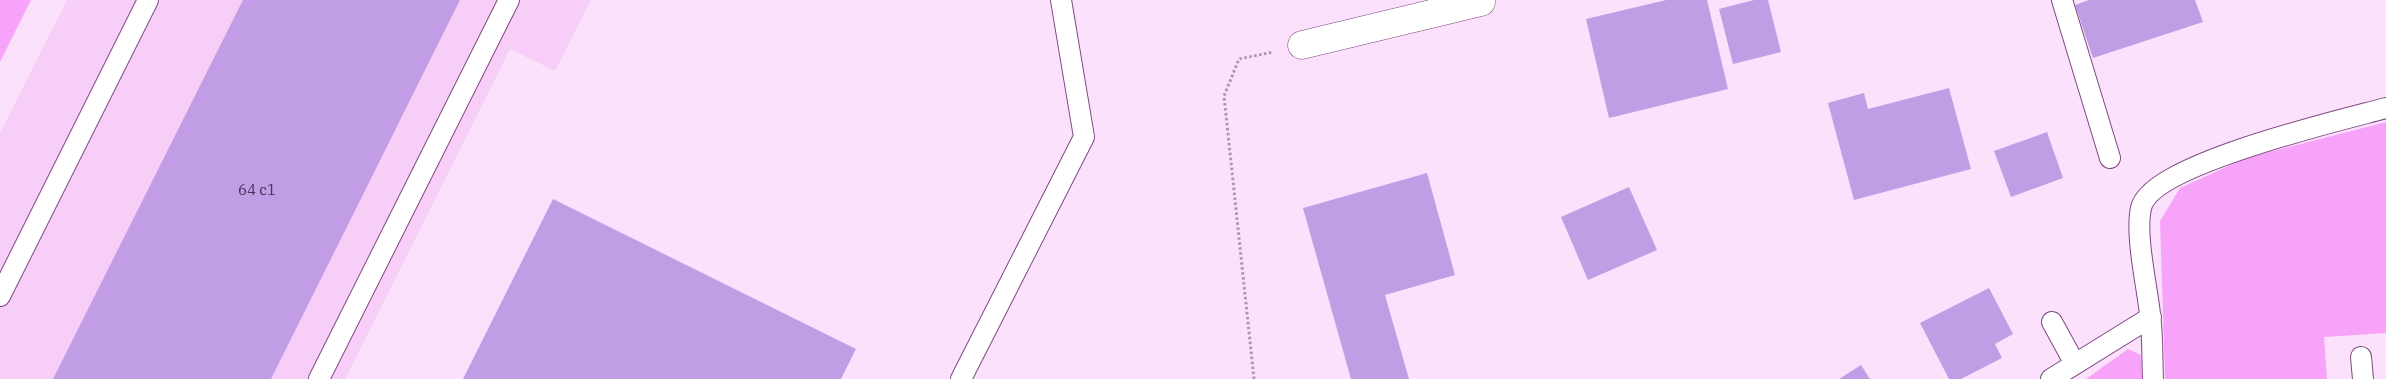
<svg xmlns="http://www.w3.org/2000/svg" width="2386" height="379" viewBox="0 0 2386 379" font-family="'IBM Plex Serif',serif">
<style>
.built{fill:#f7cef7}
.green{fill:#f7a3f9}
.building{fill:#c19de6}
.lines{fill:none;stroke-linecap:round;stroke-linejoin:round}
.service-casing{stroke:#7f4881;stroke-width:22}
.minor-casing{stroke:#7f4881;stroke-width:29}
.path{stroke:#ae95af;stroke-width:3;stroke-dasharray:2.5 2.5;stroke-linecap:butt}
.service{stroke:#fff;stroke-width:20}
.minor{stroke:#fff;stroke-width:28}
.labels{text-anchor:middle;stroke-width:4;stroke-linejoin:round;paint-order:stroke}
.number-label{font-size:15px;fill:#492f53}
</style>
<rect width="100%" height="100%" fill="#fbe1fb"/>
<path class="built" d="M67,0H591L555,71L510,49L345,379H0V133Z"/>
<path class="green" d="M0,0H31L0,62Z
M2386,122V333L2324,337L2327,379H2165L2160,221L2180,188L2246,158Z
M2128,349L2141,355L2142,379H2086Z"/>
<path class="building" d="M243,0H460L271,379H53Z
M1666,0H1707L1728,89L1609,118L1586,19Z
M1754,0H1768L1781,52L1733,64L1719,9Z
M2089,0H2195L2203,22L2093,58L2075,5Z
M1949,88L1971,169L1854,200L1828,103L1864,93L1868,109Z
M2047,132L2063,178L2011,197L1994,151Z
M1427,173L1455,275L1385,295L1409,379H1351L1303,208Z
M1629,187L1657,250L1588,280L1561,217Z
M553,199L856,349L841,379H463Z
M1989,288L2013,334L1995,344L2002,358L1961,379H1949L1920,323Z
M1861,365L1870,379H1839Z"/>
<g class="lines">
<g class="service-casing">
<path id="service" d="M2062,0L2110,158
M0,296L148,0
M2052,322L2075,364
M2361,357L2363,379
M319,379L509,0
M961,379L1084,137L1061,0
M2051,379L2151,317
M2153,379C2152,358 2153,336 2150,314C2147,286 2135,235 2141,208C2151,164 2342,120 2386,108"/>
</g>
<g class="minor-casing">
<path id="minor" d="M1302,45L1481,2"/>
</g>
<path class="path" d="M1254,379L1224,96L1239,59L1273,52"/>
<use href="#service" class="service"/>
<use href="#minor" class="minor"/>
</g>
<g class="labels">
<g class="number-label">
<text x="257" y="195">64 с1</text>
</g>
</g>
</svg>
